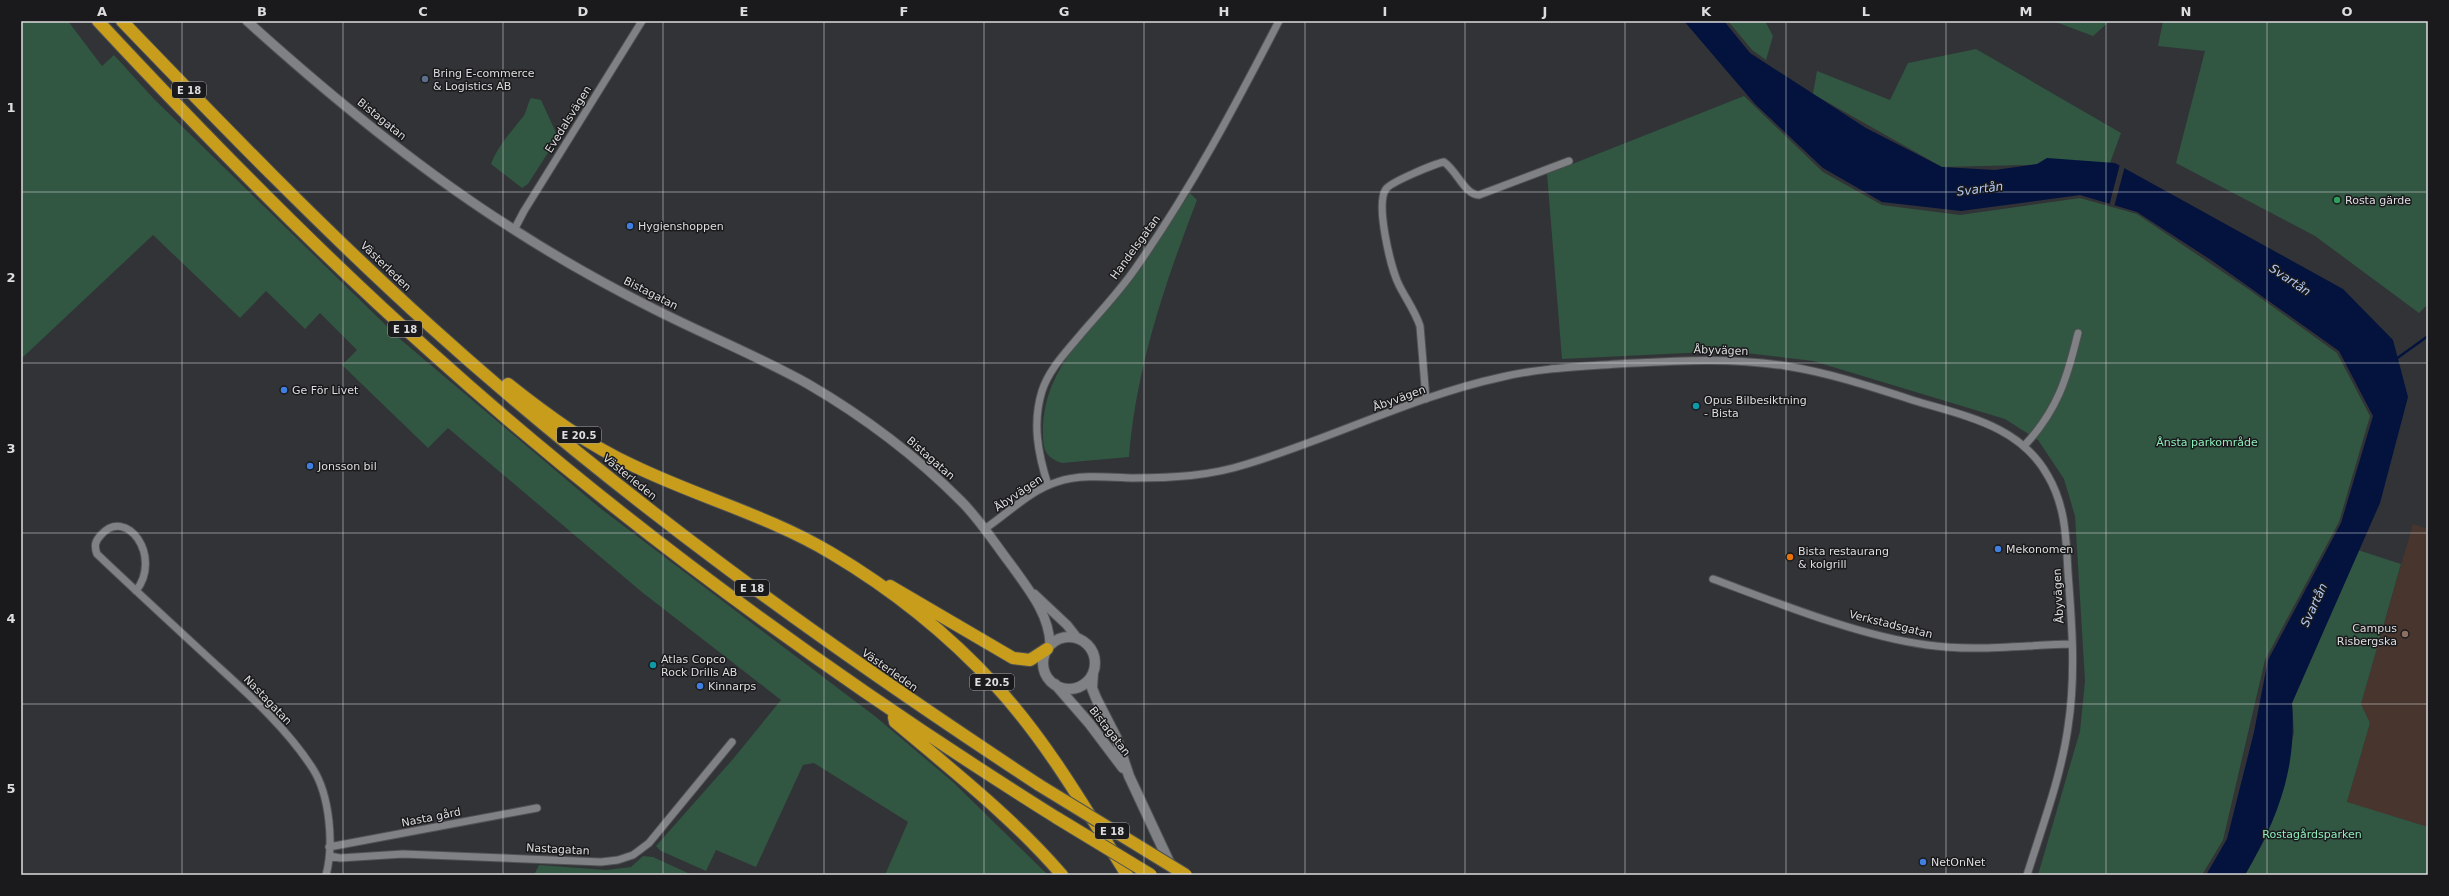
<svg xmlns="http://www.w3.org/2000/svg" width="2449" height="896" viewBox="0 0 2449 896" font-family="'DejaVu Sans',sans-serif">
<style>
.education{fill:#48362e}
.green{fill:#315642}
.water{fill:#03133e}
.pier{fill:#313336}
.lines{fill:none;stroke-linecap:round;stroke-linejoin:round}
.stream{stroke:#03133e;stroke-width:2.5}
.minor-casing{stroke:#505153;stroke-width:9}
.tertiary-casing{stroke:#505153;stroke-width:11}
.secondary-casing{stroke:#505153;stroke-width:12}
.motorway-casing{stroke:#505153;stroke-width:14}
.minor{stroke:#7f8184;stroke-width:7}
.tertiary{stroke:#7f8184;stroke-width:9}
.secondary{stroke:#7f8184;stroke-width:10}
.motorway{stroke:#c79d1b;stroke-width:12}
.motorway-bridge-casing{stroke:#505153;stroke-width:14;stroke-linecap:butt}
.motorway-bridge{stroke:#c79d1b;stroke-width:12}
.grid{fill:none;stroke:#dddddf;stroke-width:1;stroke-opacity:0.55}
.service-dot{fill:#5c6f8a;stroke:#1a1a1c;stroke-width:1.5}
.leisure-dot{fill:#2e9e5b;stroke:#1a1a1c;stroke-width:1.5}
.shop-dot{fill:#3f7fe0;stroke:#1a1a1c;stroke-width:1.5}
.culture-dot{fill:#0f9aa8;stroke:#1a1a1c;stroke-width:1.5}
.food-dot{fill:#e8710a;stroke:#1a1a1c;stroke-width:1.5}
.education-dot{fill:#8d6e63;stroke:#1a1a1c;stroke-width:1.5}
.labels{text-anchor:middle;stroke-width:3;stroke-linejoin:round;paint-order:stroke}
.shield{fill:#1a1a1c;stroke:#a2a2a4;stroke-width:1}
.shield-label{font-size:10px;font-weight:bold;fill:#dddddf}
.poi-label{font-size:11px;fill:#dddddf;stroke:#1a1a1c;text-anchor:start}
.street-label{font-size:11px;fill:#dddddf;stroke:#1a1a1c}
.park-label{font-size:11px;fill:#8eedbb;stroke:#1a1a1c}
.water-label{font-size:12px;font-style:italic;fill:#b3cbf8;stroke:#1a1a1c}
.neatline{fill:none;stroke:#dddddf;stroke-width:1.5}
.grid-label{font-size:13px;text-anchor:middle;font-weight:bold;fill:#dddddf}
</style>
<rect width="100%" height="100%" fill="#313336"/>
<path class="education" d="M2413,524L2428,529V827L2347,803L2370,723L2361,704Z"/>
<path class="green" d="M21,21H68L102,66L114,55L154,99L400,339L600,508L876,717L953,782L1048,875H885L908,822L814,763L803,765L756,867L716,850L706,871L661,851L656,846L733,759L781,700L643,593L448,428L428,448L342,365L357,350L320,313L305,329L266,291L240,318L153,235L21,359Z
M1728,21H1765L1773,36L1766,60L1752,50Z
M2053,21H2110L2093,36Z
M2163,21H2428V304L2419,313L2315,236L2176,163L2205,51L2158,46Z
M1976,49L2121,133L2110,163L1942,167L1813,94L1817,71L1890,100L1908,63Z
M1744,96L1823,172L1882,205L1960,215L2080,198L2137,214L2251,291L2337,353L2370,416L2339,522L2265,660L2223,840L2202,875H2038L2080,731L2085,681L2075,516L2064,479L2038,440L2005,419L1813,361L1729,351L1562,359L1547,174Z
M531,98L541,100L558,137L528,184L522,188L491,164C498,146 510,133 522,118C527,113 527,104 531,98Z
M1190,193L1197,200C1165,283 1136,368 1129,457L1062,463C1046,458 1043,450 1043,434C1042,363 1097,327 1136,274C1155,248 1172,220 1190,193Z
M2358,550L2401,564L2361,704L2370,723L2347,802L2428,827V875H2245L2264,841L2294,733L2292,703Z
M643,856L653,857L692,875H534L539,865L606,870L631,867Z"/>
<path class="water" d="M1684,21H1724L1750,53L1866,128L1942,167L1995,170L2037,164L2047,158L2115,163L2343,289L2393,340L2408,397L2380,503L2292,703C2297,769 2278,818 2245,875H2206L2227,839L2254,732L2268,660L2341,523L2373,416L2339,351L2211,260L2137,212L2080,195L1961,211L1882,202L1823,168L1755,104Z"/>
<path class="pier" d="M2120,164L2125,166L2114,207L2109,206Z"/>
<g class="lines">
<path class="stream" d="M2396,359L2428,336"/>
<g class="minor-casing">
<path id="minor" d="M514,230L524,211L642,21
M1426,399L1420,326C1415,311 1406,299 1399,285C1391,269 1375,204 1386,189C1391,182 1434,164 1444,162C1458,172 1464,194 1479,195L1569,161
M2024,446C2057,411 2067,379 2078,333
M1048,485C1038,454 1032,423 1042,391C1049,369 1067,351 1081,334C1099,313 1119,292 1135,269C1190,191 1235,106 1279,21
M986,528C1008,513 1031,490 1057,482C1080,474 1108,477 1133,478C1172,478 1210,476 1247,464C1333,438 1414,396 1502,377C1540,368 1578,367 1617,364C1673,361 1729,357 1786,366C1831,373 1875,388 1919,402C1969,417 2021,427 2048,476C2066,507 2066,539 2068,573C2072,624 2076,676 2068,727C2061,777 2042,827 2027,875
M1713,579C1778,603 1859,636 1927,645C1975,652 2024,645 2072,644
M136,591C163,556 126,506 101,535C95,541 94,546 97,554C135,590 174,626 212,661C248,694 287,728 313,769C330,796 334,845 326,875
M329,847L537,808
M330,856L340,858L403,854L601,862L618,860L633,855L649,843L732,742"/>
</g>
<g class="tertiary-casing">
<path id="tertiary" d="M247,21C330,96 418,169 513,229C558,258 606,285 654,309C705,335 758,356 808,384C863,416 916,456 961,501C981,521 995,544 1012,566C1029,590 1049,614 1050,644
M1034,594L1067,625L1078,639"/>
</g>
<g class="secondary-casing">
<path id="secondary" d="M1043 663a26 26 0 1 1 52 0a26 26 0 1 1-52 0Z
M1093,673L1092,688L1096,698L1116,737L1129,776L1171,866
M1055,684L1089,723L1123,768"/>
</g>
<g class="motorway-casing">
<path id="motorway" d="M98,21C205,136 315,249 432,353C625,527 837,680 1057,818
M122,21C222,125 323,229 430,326C619,497 826,645 1039,785
M508,384C547,415 588,445 634,466C698,497 769,516 831,553C890,588 948,634 995,685C1046,740 1087,811 1127,875
M890,586L1013,658L1030,660L1047,649
M894,717L895,722C953,771 1012,817 1062,875"/>
</g>
<use href="#minor" class="minor"/>
<use href="#tertiary" class="tertiary"/>
<use href="#secondary" class="secondary"/>
<use href="#motorway" class="motorway"/>
<g class="motorway-bridge-casing">
<path id="motorway-bridge" d="M1039,785L1186,875
M1057,818L1151,875"/>
</g>
<use href="#motorway-bridge" class="motorway-bridge"/>
</g>
<path class="grid" d="M182,21V875M343,21V875M503,21V875M663,21V875M824,21V875M984,21V875M1144,21V875M1305,21V875M1465,21V875M1625,21V875M1786,21V875M1946,21V875M2106,21V875M2267,21V875M21,192H2428M21,363H2428M21,533H2428M21,704H2428"/>
<circle class="service-dot" cx="425" cy="79" r="4"/>
<circle class="leisure-dot" cx="2337" cy="200" r="4"/>
<g class="shop-dot">
<circle cx="630" cy="226" r="4"/>
<circle cx="284" cy="390" r="4"/>
<circle cx="310" cy="466" r="4"/>
<circle cx="1998" cy="549" r="4"/>
<circle cx="700" cy="686" r="4"/>
<circle cx="1923" cy="862" r="4"/>
</g>
<g class="culture-dot">
<circle cx="1696" cy="406" r="4"/>
<circle cx="653" cy="665" r="4"/>
</g>
<circle class="food-dot" cx="1790" cy="557" r="4"/>
<circle class="education-dot" cx="2405" cy="634" r="4"/>
<g class="labels">
<g class="shield">
<rect x="172" y="82" width="34" height="16" rx="3"/>
<rect x="388" y="321" width="34" height="16" rx="3"/>
<rect x="557" y="427" width="44" height="16" rx="3"/>
<rect x="735" y="580" width="34" height="16" rx="3"/>
<rect x="970" y="674" width="44" height="16" rx="3"/>
<rect x="1095" y="823" width="34" height="16" rx="3"/>
</g>
<g class="shield-label">
<text x="189" y="94">E 18</text>
<text x="405" y="333">E 18</text>
<text x="579" y="439">E 20.5</text>
<text x="752" y="592">E 18</text>
<text x="992" y="686">E 20.5</text>
<text x="1112" y="835">E 18</text>
</g>
<g class="poi-label">
<text x="433" y="77">Bring E-commerce<tspan x="433" dy="13">&amp; Logistics AB</tspan></text>
<text x="2345" y="204">Rosta gärde</text>
<text x="638" y="230">Hygienshoppen</text>
<text x="292" y="394">Ge För Livet</text>
<text x="1704" y="404">Opus Bilbesiktning<tspan x="1704" dy="13">- Bista</tspan></text>
<text x="318" y="470">Jonsson bil</text>
<text x="2006" y="553">Mekonomen</text>
<text x="1798" y="555">Bista restaurang<tspan x="1798" dy="13">&amp; kolgrill</tspan></text>
<text x="2397" y="632" text-anchor="end">Campus<tspan x="2397" dy="13">Risbergska</tspan></text>
<text x="661" y="663">Atlas Copco<tspan x="661" dy="13">Rock Drills AB</tspan></text>
<text x="708" y="690">Kinnarps</text>
<text x="1931" y="866">NetOnNet</text>
</g>
<g class="street-label">
<text transform="translate(382 119) rotate(39)" y="4">Bistagatan</text>
<text transform="translate(568 119) rotate(-58)" y="4">Evedalsvägen</text>
<text transform="translate(1135 247) rotate(-54)" y="4">Handelsgatan</text>
<text transform="translate(386 266) rotate(44)" y="4">Västerleden</text>
<text transform="translate(651 293) rotate(27)" y="4">Bistagatan</text>
<text transform="translate(1721 350) rotate(2)" y="4">Åbyvägen</text>
<text transform="translate(1399 398) rotate(-20)" y="4">Åbyvägen</text>
<text transform="translate(931 458) rotate(41)" y="4">Bistagatan</text>
<text transform="translate(630 477) rotate(39)" y="4">Västerleden</text>
<text transform="translate(1018 493) rotate(-34)" y="4">Åbyvägen</text>
<text transform="translate(2058 596) rotate(-93)" y="4">Åbyvägen</text>
<text transform="translate(1891 624) rotate(14)" y="4">Verkstadsgatan</text>
<text transform="translate(890 670) rotate(35)" y="4">Västerleden</text>
<text transform="translate(268 700) rotate(46)" y="4">Nastagatan</text>
<text transform="translate(1110 731) rotate(52)" y="4">Bistagatan</text>
<text transform="translate(431 817) rotate(-11)" y="4">Nasta gård</text>
<text transform="translate(558 849) rotate(3)" y="4">Nastagatan</text>
</g>
<g class="park-label">
<text x="2207" y="446">Ånsta parkområde</text>
<text x="2312" y="838">Rostagårdsparken</text>
</g>
<g class="water-label">
<text transform="translate(1980 189) rotate(-7)" y="4">Svartån</text>
<text transform="translate(2290 280) rotate(34)" y="4">Svartån</text>
<text transform="translate(2314 605) rotate(-65)" y="4">Svartån</text>
</g>
</g>
<rect width="2449" height="896" fill="none" stroke="#1a1a1c" stroke-width="44"/>
<rect x="22" y="22" width="2405" height="852" class="neatline"/>
<g class="grid-label">
<text x="102" y="16">A</text>
<text x="262" y="16">B</text>
<text x="423" y="16">C</text>
<text x="583" y="16">D</text>
<text x="744" y="16">E</text>
<text x="904" y="16">F</text>
<text x="1064" y="16">G</text>
<text x="1224" y="16">H</text>
<text x="1385" y="16">I</text>
<text x="1545" y="16">J</text>
<text x="1706" y="16">K</text>
<text x="1866" y="16">L</text>
<text x="2026" y="16">M</text>
<text x="2186" y="16">N</text>
<text x="2347" y="16">O</text>
<text x="11" y="112">1</text>
<text x="11" y="282">2</text>
<text x="11" y="453">3</text>
<text x="11" y="623">4</text>
<text x="11" y="793">5</text>
</g>
</svg>
